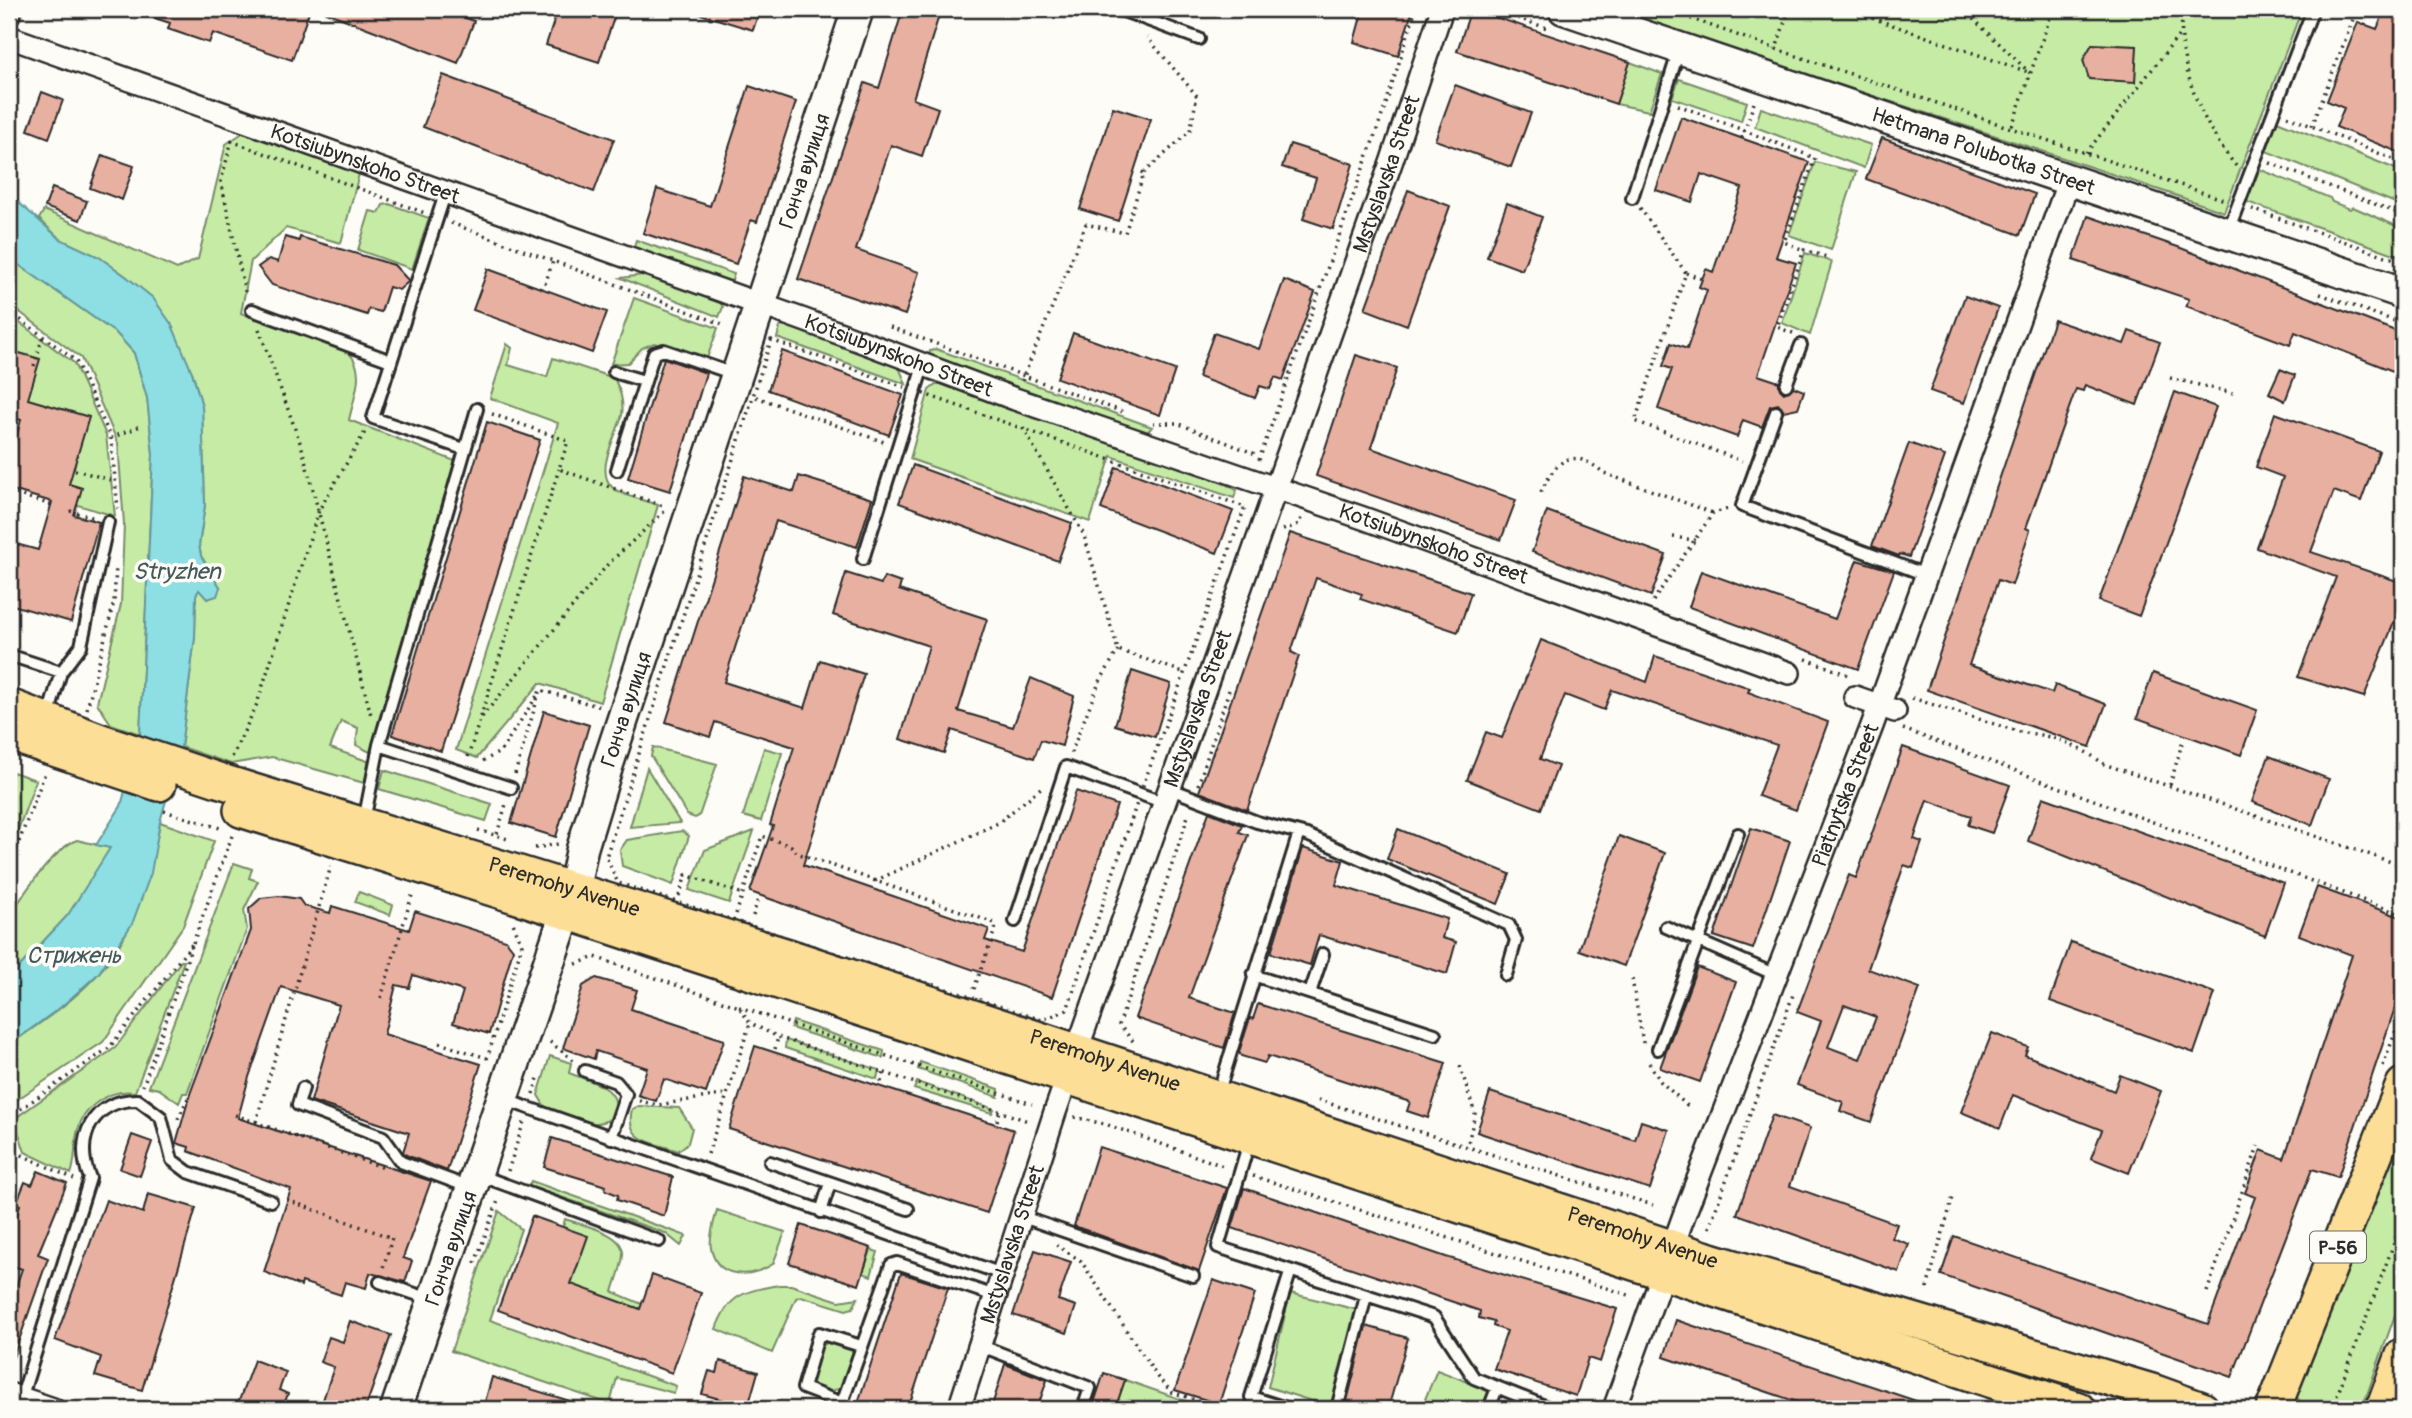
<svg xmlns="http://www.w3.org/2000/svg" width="2412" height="1418" viewBox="0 0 2412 1418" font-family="Pangolin,sans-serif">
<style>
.green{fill:#c5eba5;stroke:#788b68;stroke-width:2}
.water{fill:#8ddfe4;stroke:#66979a;stroke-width:2}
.building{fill:#e8b0a0;stroke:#2b2b2b;stroke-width:2;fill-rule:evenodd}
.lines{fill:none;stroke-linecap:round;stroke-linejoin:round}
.lane-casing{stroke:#2b2b2b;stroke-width:16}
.street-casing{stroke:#2b2b2b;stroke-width:26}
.secondary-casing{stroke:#2b2b2b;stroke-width:35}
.primary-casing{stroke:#2b2b2b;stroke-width:38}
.path{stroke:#2b2b2b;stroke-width:3.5;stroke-dasharray:2 5;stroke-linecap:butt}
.lane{stroke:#fdfcf7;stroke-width:10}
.street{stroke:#fdfcf7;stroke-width:21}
.secondary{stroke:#fdfcf7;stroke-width:30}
.primary{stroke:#fdde96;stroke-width:33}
.labels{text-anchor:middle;stroke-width:7;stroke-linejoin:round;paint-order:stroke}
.shield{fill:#fdfcf7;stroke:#6a6a68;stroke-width:2}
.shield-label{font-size:19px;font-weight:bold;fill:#2b2b2b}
.street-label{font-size:21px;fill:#2b2b2b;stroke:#fdfcf7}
.water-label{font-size:23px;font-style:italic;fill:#445859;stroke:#fdfcf7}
</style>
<rect width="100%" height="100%" fill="#fdfcf7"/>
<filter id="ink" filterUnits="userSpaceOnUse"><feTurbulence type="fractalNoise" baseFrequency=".0143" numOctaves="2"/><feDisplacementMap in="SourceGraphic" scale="14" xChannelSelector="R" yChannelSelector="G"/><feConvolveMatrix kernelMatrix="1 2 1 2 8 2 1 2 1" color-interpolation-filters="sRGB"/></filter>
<g filter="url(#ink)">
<path class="green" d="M1612,9H2302L2224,212C2021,142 1815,79 1612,9Z
M1630,62L1662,74L1649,111L1616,104Z
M1679,79L1747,102L1741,121L1672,98Z
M1761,108L1871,145L1864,168L1755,127Z
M2277,121L2403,172V206L2266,151Z
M244,132L359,174L341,243L286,228L251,261L241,313L348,352C367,370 354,396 349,420L455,461L370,752L356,745L358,728L341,721L330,748L370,762L364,783L272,757L231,764L181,747L195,637L196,595L198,589L220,587L201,556L199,545L205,505L202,406L192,372L127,277L99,257L60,239L39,219L44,210L177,269L198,259L226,144Z
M1815,162L1856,172L1831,250L1789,235Z
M2259,169L2330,198L2332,202L2350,209L2353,207L2403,229V257L2247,202Z
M389,204L429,218L412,269L358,250L370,211L379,213L383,205Z
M636,240L734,274L730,286L632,252Z
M1805,253L1832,262L1810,335L1782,323Z
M9,258L117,334L134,353L147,398L153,454L140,734L111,724L97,703L121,604L124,524L118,443L81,358L9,304Z
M649,274L719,301L723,307L719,317L621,278Z
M634,298L718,328L707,358L654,343L642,348L628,363L611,364Z
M9,315L74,363L106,435L115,516L74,504L64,488L78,437L88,417L16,406L27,366L9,360Z
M786,323L899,367L906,384L777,338L780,327Z
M507,344L512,348L508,365L547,377L553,358L614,378C620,390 624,401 622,415C618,434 594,469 612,487C621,496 645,500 658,505L600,702L540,683L477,758L456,750L558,423L490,398Z
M936,349L1152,427L1146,434L1139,435L929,356L930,351Z
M945,383L1225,484L1237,490L1234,498L1111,456L1090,522L910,459L929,390L937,384Z
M653,747L717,764L699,816L695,818L687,815L651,756Z
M764,748L782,753L761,821L743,816Z
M647,768L680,823L630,827Z
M384,770L492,804L486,821L379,789Z
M13,772L36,780L9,855V786Z
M160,822L214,841L183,926L103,1042L9,1105V1045C39,1024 72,1002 97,975C136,932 150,877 160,822Z
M682,831L689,836L673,885L622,866L620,850L627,840Z
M754,831L729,903L689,890L705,850Z
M77,840L111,848L68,915L9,978C9,961 5,939 9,923C13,903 58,845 77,840Z
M234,863L252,869L249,878L258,881L244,910L247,929L187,1093H183L179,1103L159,1089L149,1087Z
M359,892L393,905L390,915L355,902Z
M181,961H184L135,1092C108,1088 82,1108 77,1134C74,1148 76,1161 71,1174L25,1152L14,1119L115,1048Z
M793,1021L884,1051L883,1058L791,1028Z
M786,1040L879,1070L877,1079L785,1048Z
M550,1056L571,1063L569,1073C591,1082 622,1086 615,1115C596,1134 567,1115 545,1107L538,1095Z
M920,1062L999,1089L998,1097L918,1069Z
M917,1082L994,1109L992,1113L914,1089Z
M2403,1098V1292L2362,1409H2308L2294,1395Z
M639,1106L679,1108L692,1128L688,1143L678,1151C653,1142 624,1142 632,1109Z
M531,1181L670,1230L686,1236L681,1246L665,1233L529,1186Z
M717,1210L785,1232L773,1264C751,1278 717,1280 711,1248C709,1236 714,1222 717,1210Z
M499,1211L521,1229L490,1320L676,1386L674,1393L617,1378L610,1404L451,1351Z
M565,1219C581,1225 625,1232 623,1255C622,1267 616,1281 613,1292L642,1304L640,1309L571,1284L563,1227Z
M871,1250L878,1252L871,1276L863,1273Z
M779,1285H791L839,1301L858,1298L853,1308L846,1310L801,1296L796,1298L772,1353L716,1329C728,1295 744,1291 779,1285Z
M1290,1293L1358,1310L1330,1407L1268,1387Z
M828,1342L850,1347L855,1355L843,1388L830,1391L808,1384L818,1349Z
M1437,1370L1489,1390L1481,1409H1421Z
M1125,1380L1186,1401L1183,1409H1115Z"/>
<path class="water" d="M9,194L60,239L99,257L127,277L153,298L172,325L192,372L202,406L205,505L199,545L201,556L220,587L217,596L207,599L199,590L196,595L195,637L181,747L160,822L151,873L132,924L98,974L61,1007L9,1045V978L68,915L110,848L96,845L121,806L140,734L153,454L147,398L134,353L117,334L9,258Z"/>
<path class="building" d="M136,9H310L292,60L213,33L209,43L168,29L170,23L136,12Z
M318,9H443L474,21L458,63Z
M558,9H617L599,62L546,45Z
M697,9H760L753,30L697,13Z
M903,9H941L913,99L938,108L922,156L891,145L856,250L919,272L905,315L798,279L865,83L879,88Z
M1363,9H1413L1398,56L1354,42Z
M1471,9L1630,62L1616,104L1457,51Z
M2385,9L2403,16V154L2336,127L2344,108L2327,101L2358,22L2377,29Z
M2092,44L2137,46L2135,82L2089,79L2083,60Z
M443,75L614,139L594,192L423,127Z
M1455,85L1531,113L1511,167L1435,140Z
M749,86L796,102L757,222L751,220L736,264L643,233L657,189L710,206Z
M42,92L63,100L49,138L28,130Z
M1113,107L1151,119L1118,221L1080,209Z
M1681,117L1809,162L1776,257L1796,263L1758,375L1779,382L1780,389L1784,393L1794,387L1804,391L1798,408L1784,411L1778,404L1770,406L1762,427L1743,420L1737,437L1658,409L1672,369L1663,366L1671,343L1687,349L1707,290L1699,287L1706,269L1713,272L1742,188L1701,174L1692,202L1656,190Z
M1882,138L2035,194L2020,235L1866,179Z
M1290,144L1353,164L1333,229L1303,219L1316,178L1282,167Z
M102,155L134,166L122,200L90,188Z
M52,188L87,201L80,220L45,207Z
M1408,190L1450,206L1407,325L1365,309Z
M1507,203L1542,217L1522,270L1487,257Z
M2088,216L2178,247L2403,334V375L2295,332L2290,345L2186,306L2189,299L2073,260Z
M285,237L299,241L300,237L394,265L409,281L399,290L389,287L381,312L369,309L367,315L272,285L258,267L269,259L278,262Z
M488,269L607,312L592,353L473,310Z
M1284,280L1315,292L1283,380L1275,377L1270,389L1260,386L1255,398L1198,377L1214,333L1259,349Z
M1965,296L1998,308L1964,403L1930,391Z
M2054,320L2124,344L2129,331L2160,342L2137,405L2085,385L2083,391L2076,389L2026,528L2030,530L2012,585L1998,580L1969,665L2052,693L2055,685L2106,704L2090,747L1927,690Z
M1073,333L1175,370L1160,415L1057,378Z
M9,350L40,359L28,399L89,417L69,484L82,488L74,515L99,522L71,622L9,604V542L38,550L52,502L9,489V463L21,420L9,416Z
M782,351L903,395L889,435L768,390Z
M1356,355L1397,368L1371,448L1516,500L1501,540L1316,476Z
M664,358L706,373L670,491L628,478Z
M2280,369L2295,375L2285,401L2269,393Z
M2175,392L2216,407L2139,616L2099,601Z
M2275,413L2379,451L2361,501L2334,491L2311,552L2403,583V600L2364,697L2298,677L2336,577L2257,548L2283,477L2256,467Z
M487,422L540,440L441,751L392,735Z
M1909,443L1945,456L1909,557L1900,554L1899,556L1872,546Z
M913,465L1072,523L1058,561L899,503Z
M1116,467L1233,511L1217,553L1101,509Z
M744,476L794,492L799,476L872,499L857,547L776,521L724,682L805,708L820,660L864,674L803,865L989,929L985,940L1022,952L1076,791L1117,805L1052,997L750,892L773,826L770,825L794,747L715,722L710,737L666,722Z
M1547,511L1666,555L1651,596L1532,552Z
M1290,533L1471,593L1458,632L1360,599L1362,594L1316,578L1291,652L1299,656L1247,810L1199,792Z
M1857,560L1894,571L1858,669L1689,607L1701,571L1835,619Z
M846,573L881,584L884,577L901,583L899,590L987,619L958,711L1013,727L1031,678L1074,696L1062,746L1041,740L1034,758L952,730L944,753L900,739L929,646L833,615Z
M1541,640L1647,682L1655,656L1750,688L1748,692L1828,722L1796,810L1758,796L1777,745L1612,690L1604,710L1565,695L1540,759L1558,766L1541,809L1467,780L1486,732L1502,738Z
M1132,671L1171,684L1155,737L1115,725Z
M2153,673L2257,710L2241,755L2137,718Z
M544,711L589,725L556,837L511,823Z
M1903,747L2010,785L1992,833L1968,825L1971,816L1927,800L1914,839L1922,842L1913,868L1904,865L1868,969L1920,988L1871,1122L1840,1111L1843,1102L1797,1085L1821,1021L1797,1012L1849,875L1856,878ZM1844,1005L1876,1017L1860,1059L1828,1047Z
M2269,756L2329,779L2312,825L2252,802Z
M2043,797L2284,883L2265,936L2028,841Z
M1209,812L1242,825L1239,832L1248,835L1189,998L1235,1013L1224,1048L1135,1018Z
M1751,828L1790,841L1753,949L1714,936Z
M1398,829L1510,874L1498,904L1387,859Z
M1619,836L1665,853L1624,966L1579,950Z
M1303,848L1343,861L1336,885L1447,919L1442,938L1456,942L1447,974L1319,935L1310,965L1271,953Z
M2317,887L2403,918V984L2338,1177L2312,1169L2232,1377L1941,1275L1954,1236L2208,1324L2255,1197L2245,1193L2261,1150L2284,1159L2352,955L2299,935Z
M279,896L299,899L304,906L330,913L332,906L409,930L415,911L506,940L513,949L489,1034L453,1023L463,991L413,975L409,988L396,985L384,1034L481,1064L447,1171L406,1155L403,1152L409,1133L311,1101L339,1005L281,987L249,1077L238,1118L431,1181L403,1258L412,1261L405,1282L370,1273L366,1288L345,1282L341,1295L302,1282L301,1286L264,1272L291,1189L188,1151L189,1147L176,1143L190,1094L251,930L249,909L261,898Z
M2071,942L2215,993L2194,1053L2050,1001Z
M1697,967L1736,982L1700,1082L1660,1068Z
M596,978L637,990L631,1009L724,1040L706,1093L664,1079L656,1101L638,1095L647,1068L596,1051L594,1059L563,1048L583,986Z
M1258,1004L1446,1063L1428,1118L1407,1111L1410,1102L1268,1056L1265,1063L1241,1056L1239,1052L1250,1018L1253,1019Z
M1992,1033L2028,1047L2025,1055L2114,1091L2120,1075L2161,1091L2129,1173L2091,1158L2102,1130L2013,1095L2000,1128L1961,1112Z
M755,1046L1014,1130L987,1213L729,1129Z
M1490,1092L1635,1140L1641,1121L1669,1130L1650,1189L1477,1132Z
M1772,1115L1810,1128L1790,1186L1897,1224L1892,1238L1909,1244L1899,1272L1737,1214Z
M132,1135L152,1142L140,1176L120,1169Z
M552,1138L673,1177L664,1216L617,1200L618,1195L605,1190L606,1186L544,1167Z
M1099,1147L1227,1188L1199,1271L1074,1226Z
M38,1171L67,1183L38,1254L48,1258L11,1363H9V1306L22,1269L9,1265V1237L20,1205L16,1204L25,1182L32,1185Z
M1244,1188L1446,1257L1617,1309L1600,1362L1588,1358L1576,1396L1494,1369L1507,1331L1493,1326L1494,1322L1479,1318L1480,1311L1232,1228Z
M148,1194L196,1208L142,1390L95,1376L101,1357L55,1340L106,1200L143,1213Z
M532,1216L588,1236L571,1284L640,1309L652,1275L701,1293L672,1373L498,1310Z
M801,1225L871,1248L859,1285L789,1263Z
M1035,1250L1071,1262L1058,1300L1076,1306L1067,1333L1013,1315Z
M901,1273L948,1288L908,1409H856Z
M1213,1280L1255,1294L1219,1404L1175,1390Z
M1676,1320L1931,1406V1409H1818L1664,1357Z
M350,1321L391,1335L365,1409H320L334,1367L320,1362L329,1337L343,1342Z
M1366,1326L1408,1338L1388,1409H1345Z
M254,1360L286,1372L279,1390L288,1394L282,1409H236Z
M720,1361L758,1372L748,1407L702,1394L709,1371L717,1373Z
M1005,1364L1047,1380L1037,1409H991Z
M1104,1373L1125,1380L1115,1409H1092Z
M492,1377L583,1405V1409H483Z"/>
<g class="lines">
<g class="lane-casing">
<path id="lane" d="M1118,9L1199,39
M445,194L373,418L464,449
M1632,198L1679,50
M2228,231L2313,9
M252,310L391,361
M614,372L644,381
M1786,385L1801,345
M1776,412L1742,506L1926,575
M617,470L654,353L664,350L734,374
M863,559L924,363
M9,655L61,672L48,716
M61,672L81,646L108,522
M379,745L511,788
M1168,788L1257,822L1307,835L1509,925L1516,940L1506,975
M364,821L379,745L477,409
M1015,921L1066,767L1162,802
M1666,927L1776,975
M1253,975L1435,1034
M1310,993L1323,954
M1658,1049L1738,834
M585,1071L616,1082L626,1094L611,1138
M303,1088L298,1105L383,1137L401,1162L471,1188
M1218,1094L1299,833
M503,1099L1002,1274
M1249,1142L1218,1247L1434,1317L1474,1378L1552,1409
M770,1162L908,1209
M479,1175L659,1241
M821,1212L830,1183
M1020,1216L1193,1276
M380,1282L430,1299
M979,1345L1090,1388L1083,1409
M861,1346L819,1333L803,1388L842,1403L891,1265L897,1263L995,1296
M21,1399L90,1178C73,1139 93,1099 138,1100L161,1117L172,1160L188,1172L271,1201
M1289,1409L1251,1397L1290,1273
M1337,1409L1366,1296
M1489,1409L1497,1388"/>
</g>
<g class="street-casing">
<g id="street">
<path d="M9,14L11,9"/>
<path id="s1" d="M9,37L804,320L1015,399L1363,518L1789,673"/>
<path d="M1855,697L1895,711"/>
<path d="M9,1394L53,1409"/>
<path id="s2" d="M959,1409L1055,1112L1392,160L1442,9"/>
<path id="s3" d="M1614,1409L1683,1218L1872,726L2069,180"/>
</g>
</g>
<g class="secondary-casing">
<g id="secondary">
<path id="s4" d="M1564,9L2403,293"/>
<path id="s5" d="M396,1409L574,889L582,849L607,767L858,9"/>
</g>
</g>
<g class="primary-casing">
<g id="primary">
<path id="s6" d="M9,706L101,741L218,780L788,956L1704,1258L2155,1392L2202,1409"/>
<path d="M9,734L159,784"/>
<path d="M241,810L566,912L2078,1409"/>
<path d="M2273,1409L2403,1085"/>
<path d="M2383,1409L2403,1355"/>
</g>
</g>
<path class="path" d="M1491,9L1547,28
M1664,9L1776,49
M1789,9L1776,49L2225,200
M1846,9L2031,73
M1963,9L2030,73
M2183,9C2175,63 2202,126 2237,167
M1678,105L1815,158L1784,242L1804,250
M2287,116L2403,163
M2012,126L2053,9
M2312,126L2357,9
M1742,138L1755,100
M232,140L221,181L246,296
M231,141L425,213
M2086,153L2180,34
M2270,163L2403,215
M1144,173L1190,131L1197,96L1147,37
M1640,208L1686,273L1635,421L1742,461
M2252,209L2403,262
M451,223L725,325
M1686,273L1702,279
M545,284L553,261
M2320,294L2403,324
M9,311L76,361L111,438L118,509
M890,327L1126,413
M259,329L302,448L371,715
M1793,333L1777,327L1804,250L1830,258
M771,340L1245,507L1140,794L1067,1010L1042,1020L618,883L606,857Z
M34,366L43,336
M2170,378L2237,394
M1022,381L1086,224L1125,233L1144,173L1138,171
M756,397L884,442
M492,414L568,441L559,469L666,507
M1153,423H1177L1253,453L1256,458
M1023,428L1084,535L1118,650L1186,673
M111,438L143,425
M1259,460L1385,107L1416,9
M75,470L115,481
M9,492L55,506
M1541,492C1557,458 1572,447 1604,473L1713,513
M70,511L95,518
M1283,530L1299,524L1301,518
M1673,537L1695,540
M1653,601L1713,513L1728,509
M1806,659L1851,676
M1912,698L2023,733C2052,734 2081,747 2104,764L2403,866
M87,709L114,602L116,566
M482,717L608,564L665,511
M1903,729L2403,915
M1071,753L1098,685L1118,650
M232,757L257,704L319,510L365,432
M468,757L559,469
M483,761L500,752L537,696
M515,774L540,690L601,707
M1198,785L1229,690
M2170,785L2183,740
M164,811L220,828
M478,830L511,840
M497,834L507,801
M535,848L558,844
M9,868L45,773
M875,881L998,823L1042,787
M679,896L686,875L743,894
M736,914L762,836L791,846L797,853L997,924
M753,916L759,895
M193,943L233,833
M576,964L595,957L739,1007L750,1023L778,1037L1028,1121
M1632,979L1643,1043
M974,989L997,924
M381,998L413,892
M739,1007L1032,1104
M1133,1041L1119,1025L1189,813
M550,1042L573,1060
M439,1043L487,1058
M775,1049L778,1037
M487,1059L522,945L513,923
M1649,1063L1661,1082L1691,1109
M1460,1066L1475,1114L1467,1147
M2383,1066L2403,1011
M881,1082L884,1071
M533,1094L539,1075
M1318,1100L1653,1205
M639,1101L658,1105L727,1094
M235,1115L384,1168
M9,1117L109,1048L193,943L143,1086
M1074,1117L1108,1125L1226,1167
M178,1119L188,1098
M997,1121L1000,1111
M256,1122L331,866
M9,1149L74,1179
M708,1154L750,1023
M508,1171L524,1121
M1253,1176L1632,1296
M287,1200L392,1238L383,1268
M1709,1228L1794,992
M1056,1245L1081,1261L1158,1378L1172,1392L1222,1409
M475,1263L499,1198
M1927,1288L1953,1197
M2207,1292L2258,1146
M1039,1405L1052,1409
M2332,1409L2403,1219"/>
<use href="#lane" class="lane"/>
<use href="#street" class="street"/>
<use href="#secondary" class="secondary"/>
<use href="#primary" class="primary"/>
</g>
</g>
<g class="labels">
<rect class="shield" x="2310" y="1231.5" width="56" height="31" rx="5"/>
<g class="shield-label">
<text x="2338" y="1254">Р-56</text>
</g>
<g class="street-label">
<text dy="7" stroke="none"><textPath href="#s4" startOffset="443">Hetmana Polubotka Street</textPath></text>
<text dy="7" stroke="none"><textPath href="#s1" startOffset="378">Kotsiubynskoho Street</textPath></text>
<text dy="7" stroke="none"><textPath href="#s5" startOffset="1304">Гонча вулиця</textPath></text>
<text dy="7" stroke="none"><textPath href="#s2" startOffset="1307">Mstyslavska Street</textPath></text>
<text dy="7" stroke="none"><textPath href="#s1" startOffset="945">Kotsiubynskoho Street</textPath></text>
<text dy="7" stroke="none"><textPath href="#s1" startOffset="1512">Kotsiubynskoho Street</textPath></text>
<text dy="7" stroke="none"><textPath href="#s2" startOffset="740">Mstyslavska Street</textPath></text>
<text dy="7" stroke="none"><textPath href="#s5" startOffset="737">Гонча вулиця</textPath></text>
<text dy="7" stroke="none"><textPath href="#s3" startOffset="656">Piatnytska Street</textPath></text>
<text dy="7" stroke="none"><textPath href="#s6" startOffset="584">Peremohy Avenue</textPath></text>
<text dy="7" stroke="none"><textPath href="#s6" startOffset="1152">Peremohy Avenue</textPath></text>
<text dy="7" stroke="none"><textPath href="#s6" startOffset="1718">Peremohy Avenue</textPath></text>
<text dy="7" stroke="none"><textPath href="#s2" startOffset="173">Mstyslavska Street</textPath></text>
<text dy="7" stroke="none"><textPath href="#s5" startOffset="170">Гонча вулиця</textPath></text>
</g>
<g class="water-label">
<text x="177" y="579">Stryzhen</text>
<text x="74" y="963">Стрижень</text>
</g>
</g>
<rect width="2412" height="1418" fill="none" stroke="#fdfcf7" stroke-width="35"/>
<rect x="18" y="18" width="2377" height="1383" fill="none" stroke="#2b2b2b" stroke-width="2.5" filter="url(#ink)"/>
</svg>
